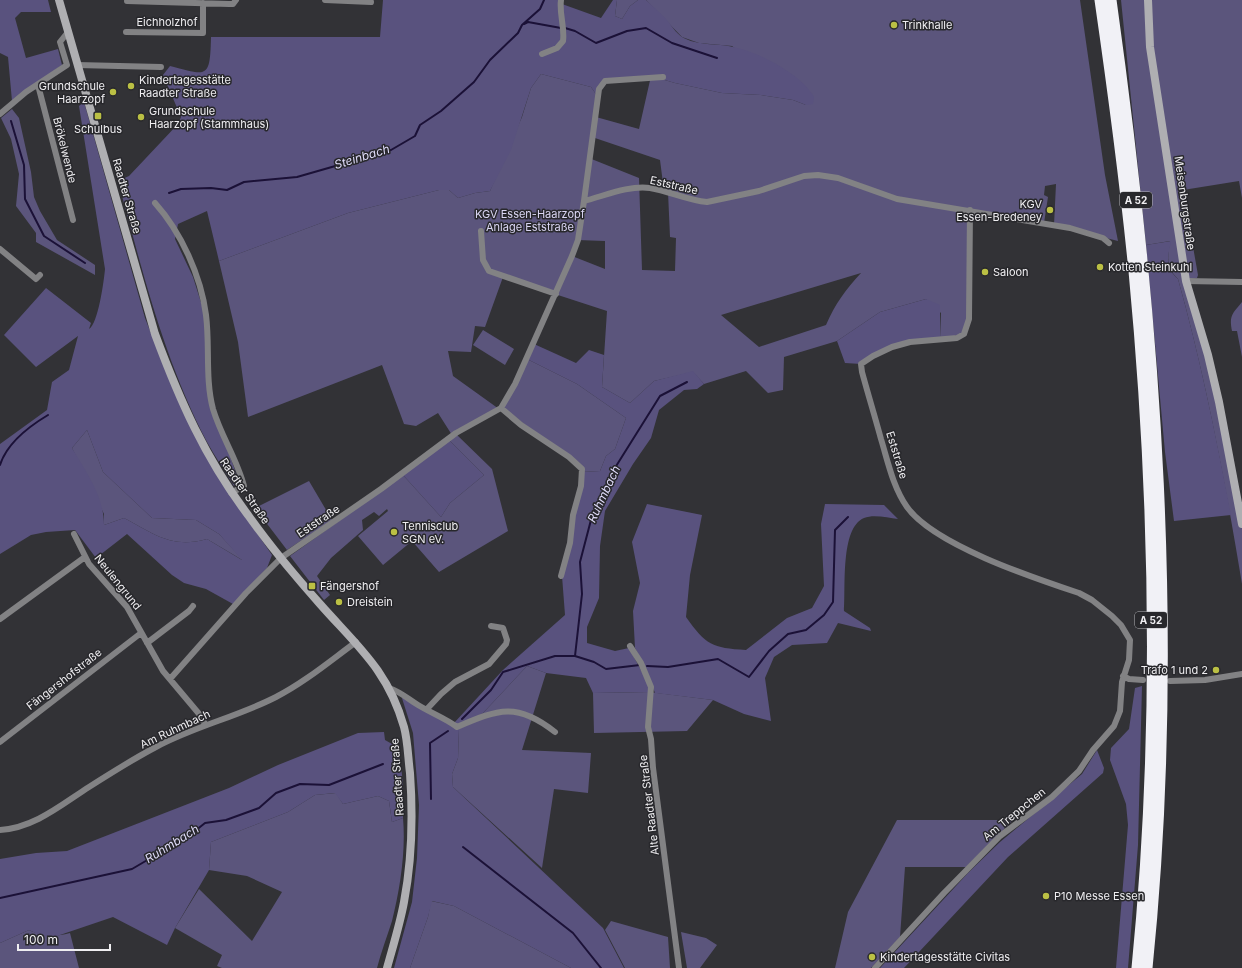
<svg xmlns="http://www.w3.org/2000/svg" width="1242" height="968" viewBox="0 0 1242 968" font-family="Inter,sans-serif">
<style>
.green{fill:#5b557c;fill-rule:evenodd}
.forest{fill:#59527e;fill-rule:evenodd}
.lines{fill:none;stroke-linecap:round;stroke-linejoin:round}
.stream{stroke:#1b1137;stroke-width:2}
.minor{stroke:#828284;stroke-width:6}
.secondary{stroke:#afafb2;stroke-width:8}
.motorway{stroke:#f1f1f6;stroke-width:11}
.poi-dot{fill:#bbc044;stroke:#28282c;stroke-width:1.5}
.labels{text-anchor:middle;stroke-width:3;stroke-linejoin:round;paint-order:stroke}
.shield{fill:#28282c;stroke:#b3b3b6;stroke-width:1}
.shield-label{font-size:10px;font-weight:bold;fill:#efeef1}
.street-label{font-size:11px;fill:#efeef1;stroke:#28282c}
.poi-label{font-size:11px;fill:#efeef1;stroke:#28282c;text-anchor:start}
.park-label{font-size:11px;fill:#dad6f3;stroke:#28282c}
.water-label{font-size:12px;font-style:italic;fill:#dfdbf9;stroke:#28282c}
</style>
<rect width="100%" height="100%" fill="#323236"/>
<path class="green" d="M617,0H638L630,6L622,19L615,16Z
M646,0H1080L1105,175L1118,241L1054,225L1056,184L1045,186L1044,195L1048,197L1044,223L970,210L969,319L964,334L940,339L941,313L926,299L880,312L837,341L784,357L783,390L768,393L746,371L704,384L693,372L654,381L630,403L602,387L607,311L503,277L485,327L475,326L471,352L448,351L453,376L499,409L452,435L438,413L416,426L404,424L382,365L248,417L238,342L219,261L348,213L439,190H449L458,198L475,193L490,191L522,117L531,88L541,74L591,87L598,97L596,117L639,129L651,76L675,83L722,93L761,95L793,100L806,105L732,46L699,43L682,37ZM592,137L660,160L664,191L706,201L668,192L670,237L676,238L675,271L642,270L639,178L589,158ZM577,240L605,241V269L572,256ZM861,273C846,289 835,304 826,325L759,347L721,315Z
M1121,0H1242V198L1239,181L1183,190L1198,275L1197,278L1186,280L1207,355L1240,516L1242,529V584C1225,481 1206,379 1178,279C1165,266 1168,258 1170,241L1146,245Z
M12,109L19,118L31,172L34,197L40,211L57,240L95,265V275L36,242V233L16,206L19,174L11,139L1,118Z
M1242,302V357L1237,331H1232C1229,316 1232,314 1242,302Z
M483,330L514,349L505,365L473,345Z
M527,359L577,384L626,418L615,449L606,456L600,471L582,472V468L503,408Z
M87,430L103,472L152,518L196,520L219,534L244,561L207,539C172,549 154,534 124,518L104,525V514L72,448Z
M456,434L492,469L508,531L439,572L412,541L383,565L358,536L388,511L387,509L379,516L374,512L362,520L363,530L331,558L317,576L330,595L324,600L290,556L403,475L441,517L450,503L484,475L449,440Z
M309,481L332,520L287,550L255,508Z
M527,666L546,673L522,750L591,753L588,793L554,789L542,868L453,787L452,774L458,758L459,729L483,713Z
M649,692L713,700L687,731L594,733L593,693Z
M336,793L343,804L378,796L389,801L392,822L403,818C406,851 400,889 392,921C387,937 381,952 377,968H222L217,966L222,955L175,928L199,889L252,941L282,892L247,876L209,870L211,842L288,812L315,795Z
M897,820H1013L966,867H905L900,937L871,968H835L848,912Z
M431,901L454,906L571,968H410L428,917Z
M611,921L668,937L670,968H625L605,930Z
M29,930C44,937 54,937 70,933L79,968H0V943Z
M681,932L706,938L717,945L700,968H687Z"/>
<path class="forest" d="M0,0H48L51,12H21L15,18L26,58L58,49L62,65L12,101L8,57L0,53Z
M383,0H562V49V4L601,18L613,0H617L615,16L622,19L630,6L638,0H646C653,6 660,13 666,19C671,25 676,33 682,37C697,46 717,43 733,47C759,52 801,74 814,97L813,104L806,105L793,100L761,95L722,93L675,83L651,76L605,81L598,97L591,87L541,74L531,88L511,150L490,191L475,193L458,198L449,190H439L348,213L219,261L207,211L178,224L175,239L193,277L205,315L208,388L220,429L239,481L234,486C225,471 215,457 207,442C164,360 142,270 118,181L129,176L178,124L181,117L163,75L170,66C208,76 210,79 211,37H380Z
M84,102L145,318L168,376L229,493L272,555L267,568L233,604L206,589L184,583L172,575L127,534L96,558L75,530L46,532L31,535L0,554V444L47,410L52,382L69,370L78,336L36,367L4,335L46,288L91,323L89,329C98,324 104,281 105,269L79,106ZM87,430L103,472L152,518L196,520L219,534L242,560L207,539C172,549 154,534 124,518L104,525C104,496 86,472 72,448Z
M1171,241C1168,258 1164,266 1178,279C1200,357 1216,436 1231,515L1174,521L1165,452L1146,245Z
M926,299L940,305V339L892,347L861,364L845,363L837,341L880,312Z
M534,344L576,363L589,350L604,355L602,387L630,403L654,381L693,371L704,384L697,389L684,390L659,410L651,438L633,464L605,511L600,546L599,598L587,627V643L615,651L629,648L647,681L649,692L593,693L586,678L546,673L527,666L483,713L461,726L454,723L503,670L565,615L562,576L582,472L600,471L606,456L615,449L626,418L577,384L527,359Z
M449,440L484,475L450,503L441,517L403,475Z
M647,504L702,515L690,575L686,617C706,645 712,648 746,650L787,618L812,608L824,586L821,524L825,504L884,505L898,519C888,518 874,514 864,518C840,528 846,588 844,611L870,628L871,631L838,623L827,643L792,645L774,657L765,678L771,721L744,714L713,700L655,693L646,669L635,648L633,611L640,583L632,542Z
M1142,686L1138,845L1128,968H1116L1128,825L1126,804L1110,760L1111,748L1129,729L1135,688Z
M401,695L459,729L458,758L452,774L453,787L603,928L624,968H571L454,906L432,901L428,917L410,968H394L412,902L417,858L419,805L413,733Z
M384,732L385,740L399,748L403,784V818L392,822L389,801L378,796L343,804L335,793L315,795L288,812L211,842L209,870L175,928L167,945L113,917L54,937L40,935L29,930L0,943V859L36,853L67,851L229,788L278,765L358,733Z
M1097,750L1104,768L1103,773L1008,857L904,968H880L968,873L1000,842L1082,774Z"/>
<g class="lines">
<path class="stream" d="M524,24L528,22L561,28
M565,28L575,31L596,43L627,31L646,28L672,43L717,58
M11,121L24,165L25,199L44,236L85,263
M169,193L181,189L211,188L227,190L244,182L297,177L391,150L415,136L420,125L441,111L474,82L490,60L518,33L522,25L540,9L544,0
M0,465C7,443 28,427 48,415
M575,656L582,594L580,562L592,516L613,471L660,396L687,382
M647,666L668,667L718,659L749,677L769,651L788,634L806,630L824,615L833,602L835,530L848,517
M462,719L491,690L503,672L555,656H575L594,662L606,669L640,665
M431,799L430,743L448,731
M463,847L573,933L601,968
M0,898L132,869L190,835L205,823L226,820L259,808L276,793L300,784L329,785L383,764"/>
<path class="minor" d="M325,0L371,2
M127,1L229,4H233L236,0
M126,32L203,33V3
M542,54L557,48L563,41C565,27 559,14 561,0
M77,65L161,67
M38,85L73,220
M0,114L26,92L67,65L60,42L68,32
M584,201L599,89L605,81L663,77
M155,203C181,232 201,276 206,315C210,346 205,379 213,409C221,436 237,459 244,486L231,493
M481,231L483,260L489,271L556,294
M0,249L36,279L40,275
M1186,281L1242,282
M501,408L521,425L569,457L582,469L581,486L573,515L570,543L561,576
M74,534L89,564L127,607L163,671L200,715L205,724
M0,619L85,557
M147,643L189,611L193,606
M630,646L641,663L651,687L648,727L651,739L653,768L679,968
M1123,676L1129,679L1143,680
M170,679L246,593L281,558L381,489L456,433L501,408L515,384L572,256L578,240L584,201C604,196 629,185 650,188C669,191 687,200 707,202L759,191L804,176L818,175L838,178L897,199L1070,228L1103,238L1109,243
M1170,681L1205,680L1242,674
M389,688C401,692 408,699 418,705C431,713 445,718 457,727C499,709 517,702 555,732
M427,709L441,694L455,682L489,664L506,644L507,640L503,628L491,626
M0,742L141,633
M0,830C34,828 61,805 89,787C111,773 133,759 156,747C195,726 237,717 276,697C305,682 330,661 356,642
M875,968L944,893L1000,836L1052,797L1079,771L1093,750L1114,726L1120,711L1122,682L1129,660L1130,640L1121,625L1112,616L1092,600L1079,593C1034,578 934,545 907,507C893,487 888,462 881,439C875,417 868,394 862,372L861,364L873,356L892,347L910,342L957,338L964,334L969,319L970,210"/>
<path class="secondary" d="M59,0L155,334C180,401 205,458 248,515C270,546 295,576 320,604C357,646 388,670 404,727C408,742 408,758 410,773C413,816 412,860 404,902C400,924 393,946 387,968
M1148,0L1150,47L1186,281L1208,355L1219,402L1242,524"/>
<path class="motorway" d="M1100,0C1113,90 1125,180 1134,271C1156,502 1160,737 1137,968
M1111,0C1156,322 1180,644 1147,968"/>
</g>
<g class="poi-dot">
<circle cx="894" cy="25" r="4"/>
<circle cx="131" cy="86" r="4"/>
<circle cx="113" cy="92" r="4"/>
<rect x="94" y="112" width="8" height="8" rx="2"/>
<circle cx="141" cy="117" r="4"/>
<circle cx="1050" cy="210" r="4"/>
<circle cx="1100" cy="267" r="4"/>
<circle cx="985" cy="272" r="4"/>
<circle cx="394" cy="532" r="4"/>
<rect x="308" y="582" width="8" height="8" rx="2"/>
<circle cx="339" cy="602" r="4"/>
<circle cx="1216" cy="670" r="4"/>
<circle cx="1046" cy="896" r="4"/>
<circle cx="872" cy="957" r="4"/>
</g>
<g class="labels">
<g class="shield">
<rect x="1120" y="192" width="32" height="16" rx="3"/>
<rect x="1135" y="612" width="32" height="16" rx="3"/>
</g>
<g class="shield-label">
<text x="1136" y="204">A 52</text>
<text x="1151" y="624">A 52</text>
</g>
<g class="street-label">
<text x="167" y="26">Eichholzhof</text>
<text transform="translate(65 150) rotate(76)" y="4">Brökelwende</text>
<text transform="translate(674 185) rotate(13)" y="4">Eststraße</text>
<text transform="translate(127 196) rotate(74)" y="4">Raadter Straße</text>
<text transform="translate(1185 203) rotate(82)" y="4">Meisenburgstraße</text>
<text transform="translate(897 455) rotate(73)" y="4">Eststraße</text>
<text transform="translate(245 491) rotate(55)" y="4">Raadter Straße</text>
<text transform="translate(318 521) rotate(-34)" y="4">Eststraße</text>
<text transform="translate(118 582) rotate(51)" y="4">Neulengrund</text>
<text transform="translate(64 679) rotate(-38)" y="4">Fängershofstraße</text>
<text transform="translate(175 729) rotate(-25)" y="4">Am Ruhmbach</text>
<text transform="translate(397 777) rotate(-94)" y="4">Raadter Straße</text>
<text transform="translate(649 805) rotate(-97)" y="4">Alte Raadter Straße</text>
<text transform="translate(1014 814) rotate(-39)" y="4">Am Treppchen</text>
</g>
<g class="poi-label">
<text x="902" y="29">Trinkhalle</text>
<text x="139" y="84">Kindertagesstätte<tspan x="139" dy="13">Raadter Straße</tspan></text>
<text x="105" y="90" text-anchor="end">Grundschule<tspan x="105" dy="13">Haarzopf</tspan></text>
<text x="149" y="115">Grundschule<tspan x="149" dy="13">Haarzopf (Stammhaus)</tspan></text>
<text x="98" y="133" text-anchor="middle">Schulbus</text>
<text x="1042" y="208" text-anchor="end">KGV<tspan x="1042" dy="13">Essen-Bredeney</tspan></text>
<text x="1108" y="271">Kotten Steinkuhl</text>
<text x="993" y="276">Saloon</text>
<text x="402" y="530">Tennisclub<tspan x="402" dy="13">SGN eV.</tspan></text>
<text x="320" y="590">Fängershof</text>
<text x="347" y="606">Dreistein</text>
<text x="1208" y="674" text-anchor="end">Trafo 1 und 2</text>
<text x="1054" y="900">P10 Messe Essen</text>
<text x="880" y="961">Kindertagesstätte Civitas</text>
</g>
<g class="park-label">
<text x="530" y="218">KGV Essen-Haarzopf<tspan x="530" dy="13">Anlage Eststraße</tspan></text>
</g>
<g class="water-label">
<text transform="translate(362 157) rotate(-17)" y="4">Steinbach</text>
<text transform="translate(604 494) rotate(-65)" y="4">Ruhmbach</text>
<text transform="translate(172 844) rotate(-32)" y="4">Ruhmbach</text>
</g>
</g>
<path d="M18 944v6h92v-6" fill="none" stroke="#efeef1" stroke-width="2"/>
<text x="24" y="944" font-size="12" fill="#efeef1" stroke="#28282c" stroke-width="3" paint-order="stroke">100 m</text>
</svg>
